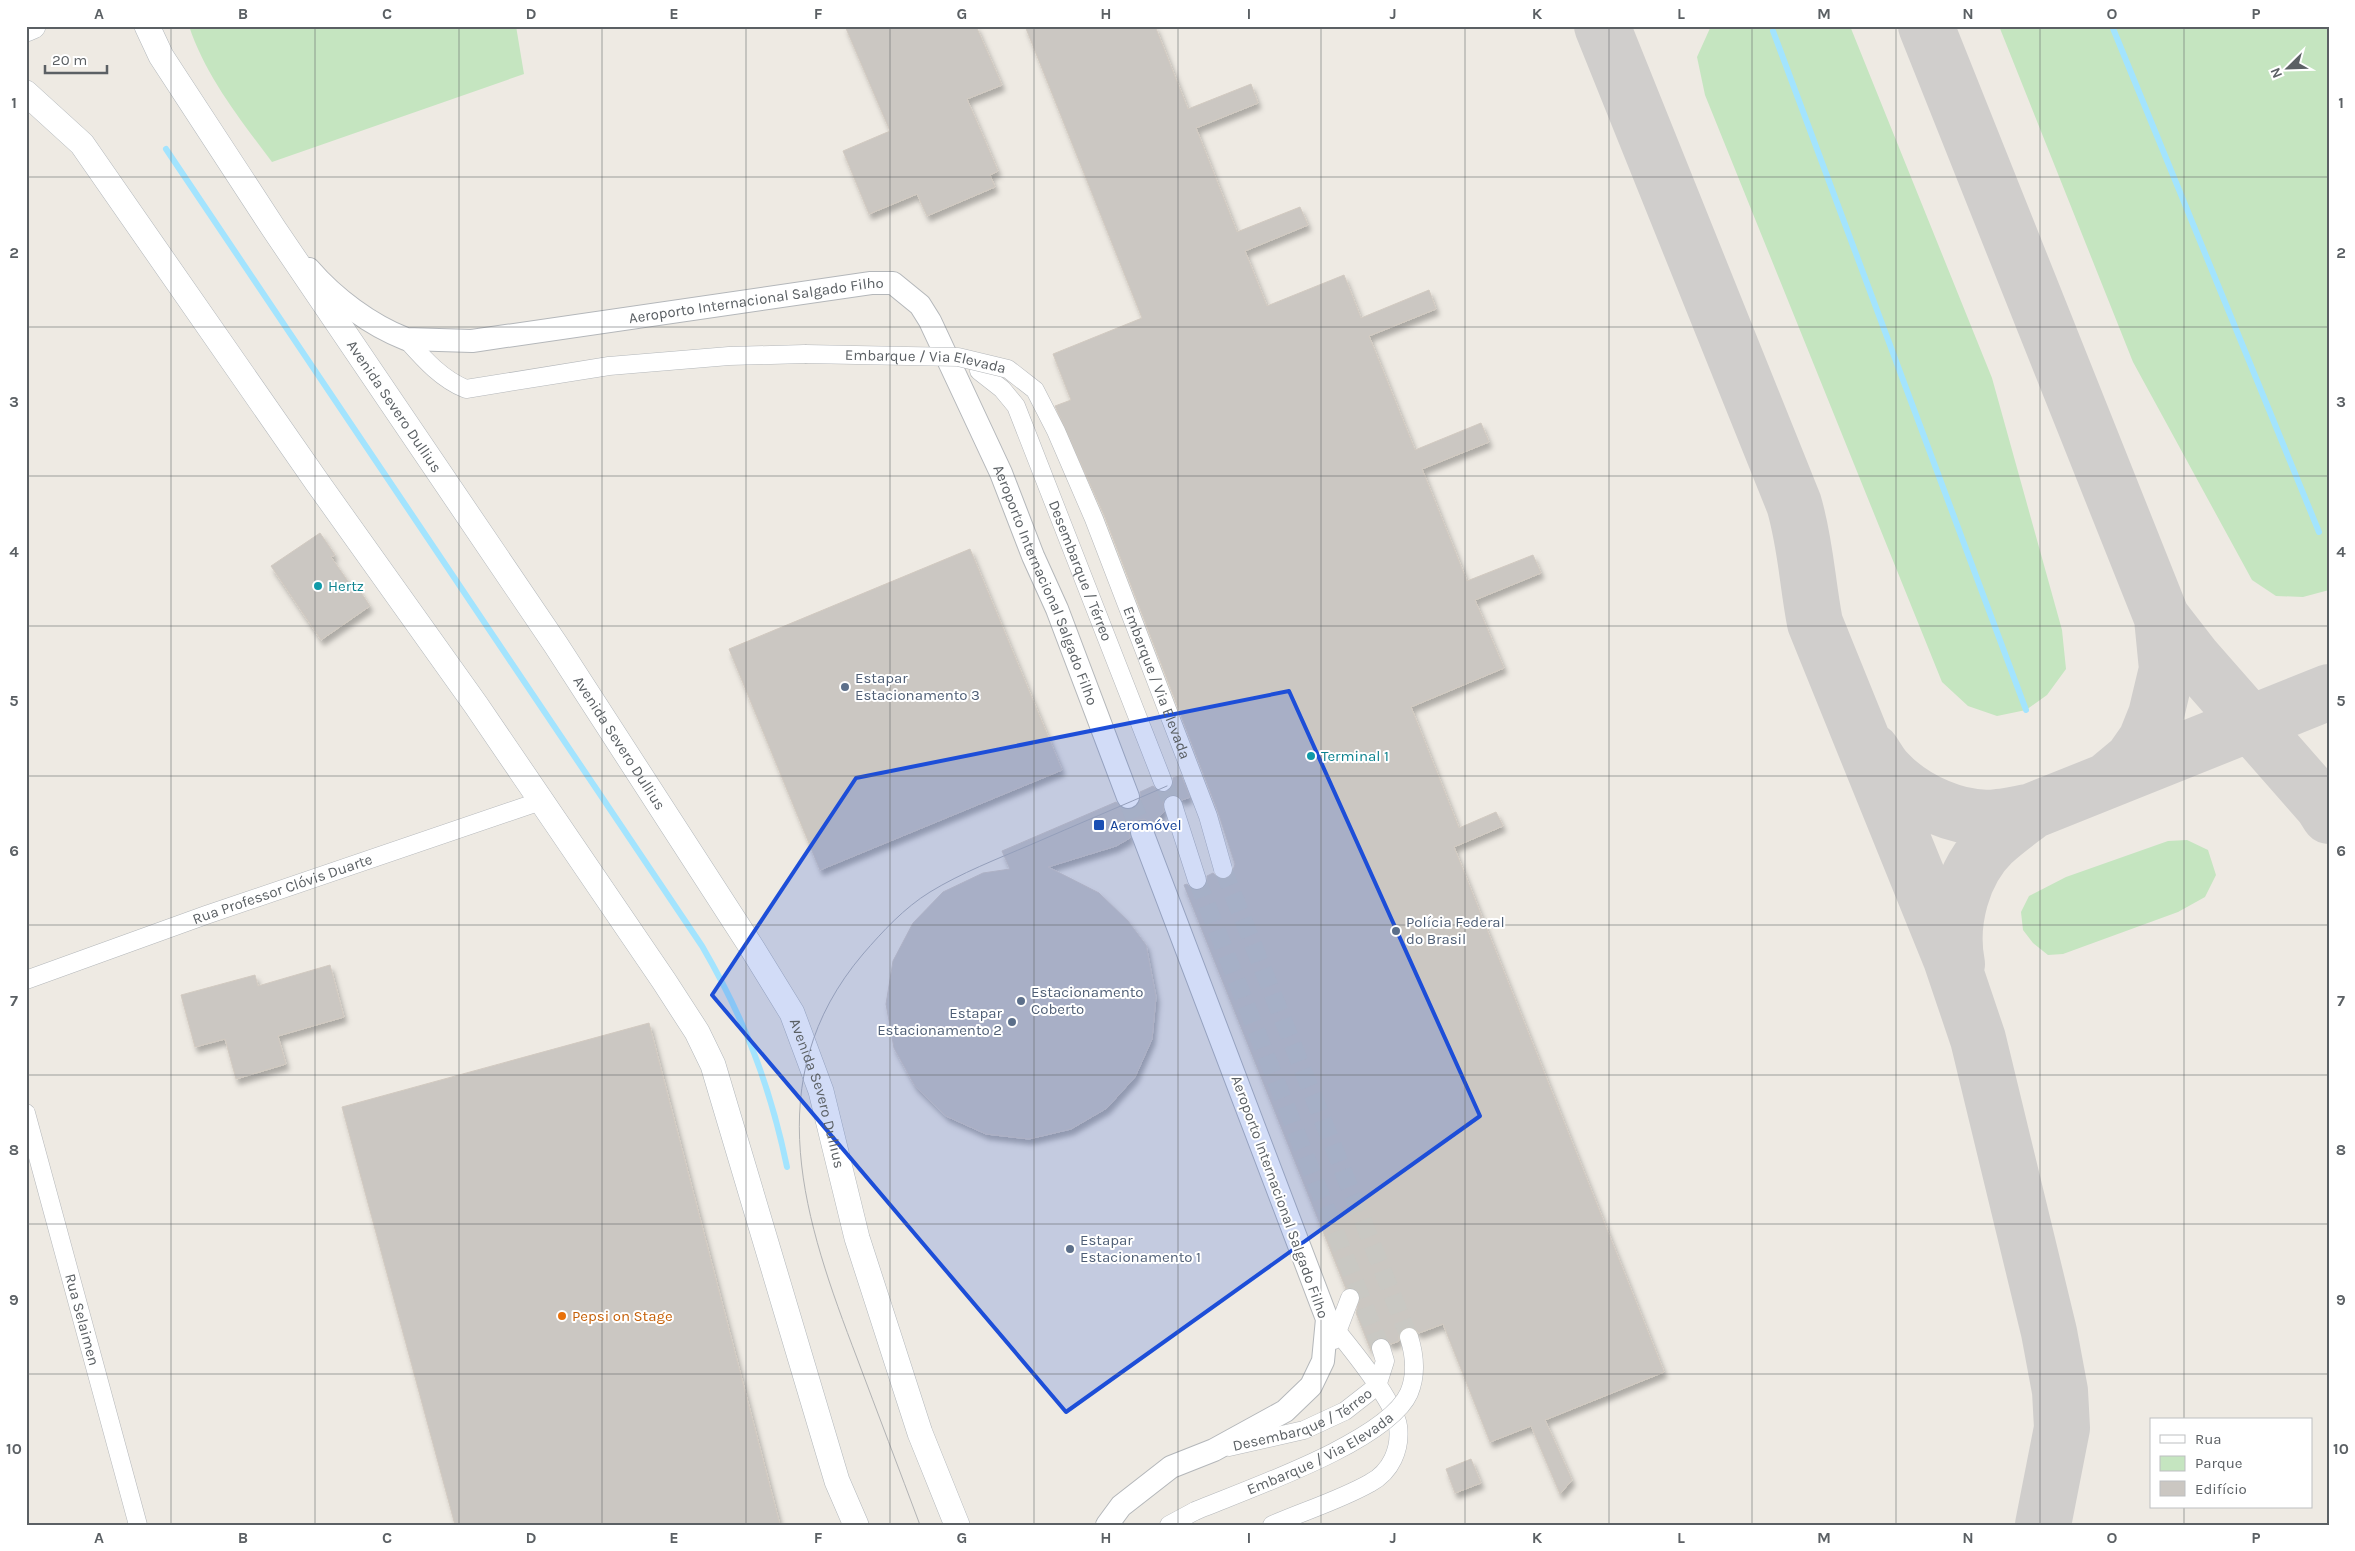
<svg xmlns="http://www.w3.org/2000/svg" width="2355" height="1551" viewBox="0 0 2355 1551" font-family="Karla,sans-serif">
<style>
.green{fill:#c5e5c0}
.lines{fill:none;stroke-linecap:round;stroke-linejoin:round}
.stream{stroke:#a3e4fe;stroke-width:6}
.taxiway{stroke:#d0cecc;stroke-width:56}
.building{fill:#cbc7c2;stroke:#d2cac1;filter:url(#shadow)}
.minor-tunnel{stroke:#c9c8c3;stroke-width:18;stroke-dasharray:18 9;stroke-linecap:butt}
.tertiary-tunnel{stroke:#c9c8c3;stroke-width:22;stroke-dasharray:22 11;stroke-linecap:butt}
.minor-casing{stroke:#b4b7ba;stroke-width:19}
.tertiary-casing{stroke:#b4b7ba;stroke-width:24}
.secondary-casing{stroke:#b2b7bb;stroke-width:26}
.minor{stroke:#fff;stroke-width:18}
.tertiary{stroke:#fff;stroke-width:22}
.secondary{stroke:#fff;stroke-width:25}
.tram{stroke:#b2b3b4;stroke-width:1}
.minor-bridge-casing{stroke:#b4b7ba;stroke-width:19;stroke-linecap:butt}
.minor-bridge{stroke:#fff;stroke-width:18}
.marked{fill:#1d4ed8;fill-opacity:0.2;stroke:#1d4ed8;stroke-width:4;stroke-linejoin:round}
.grid{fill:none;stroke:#5b6064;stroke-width:1;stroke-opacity:0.55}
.culture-dot{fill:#0f9aa8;stroke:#fff;stroke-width:2}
.service-dot{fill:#5c6f8a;stroke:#fff;stroke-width:2}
.transit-dot{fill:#1a4fb4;stroke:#fff;stroke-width:2}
.food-dot{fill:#e8710a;stroke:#fff;stroke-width:2}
.labels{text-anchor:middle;stroke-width:4;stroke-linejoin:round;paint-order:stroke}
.street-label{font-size:15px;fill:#5b6064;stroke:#fff}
.culture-label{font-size:15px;fill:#0d838f;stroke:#fff;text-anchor:start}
.service-label{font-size:15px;fill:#4e5e75;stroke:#fff;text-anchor:start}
.transit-label{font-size:15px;fill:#164399;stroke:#fff;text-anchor:start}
.food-label{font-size:15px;fill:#c56008;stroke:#fff;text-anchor:start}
.neatline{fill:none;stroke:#5b6064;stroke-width:2}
.grid-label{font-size:16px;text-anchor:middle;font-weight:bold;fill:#5b6064}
</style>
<defs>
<filter id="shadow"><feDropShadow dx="3" dy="5.5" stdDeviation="2.5" flood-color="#0004"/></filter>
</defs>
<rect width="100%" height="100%" fill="#eeeae3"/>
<path class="green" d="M189,26H516L524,74L272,162C240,119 206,77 189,26Z
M1711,26H1850L1992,378L2062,630L2066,669L2047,695L2026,710L1997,716L1968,706L1942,682L1705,95L1697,57Z
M1999,26H2329V590L2303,597L2276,596L2252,580L2133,362Z
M2187,840L2208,850L2216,875L2205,897L2178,912L2063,954L2048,955L2033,943L2023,930L2021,912L2029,896L2066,877L2168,841Z"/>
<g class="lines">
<path class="stream" d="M2112,26L2319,532
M1773,31L2026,710
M166,149L702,946C744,1018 770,1085 787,1167"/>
<path class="taxiway" d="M1602,26L1794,504C1806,545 1807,582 1815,623L1951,959L1978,1039L2049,1332L2060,1391L2062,1428L2043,1525
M1926,26L2162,618L2193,658L2322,805L2329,816
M1872,751C1877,758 1881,766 1887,772C1913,800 1960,822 1998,817C2010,816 2021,813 2032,811L2329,692
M2108,780L2132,760L2146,740L2156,715L2167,669L2162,618
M1957,964C1949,922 1962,872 1993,842C2005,831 2019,821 2032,811"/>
</g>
<path class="building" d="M845,26H976L1002,85L967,99L998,171L990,175L995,187L927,216L917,194L869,214L843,151L890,131Z
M1025,26H1155L1188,109L1251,84L1258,103L1196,128L1237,232L1300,207L1308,225L1245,251L1267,306L1344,275L1361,318L1429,290L1436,309L1369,336L1415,450L1481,423L1489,442L1422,469L1467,581L1533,555L1541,573L1475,600L1504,668L1411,707L1459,828L1496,812L1503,826L1454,847L1664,1372L1545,1420L1572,1480L1560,1494L1531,1426L1490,1442L1443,1324L1419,1333L1412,1327H1406L1399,1334V1341L1391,1344L1384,1338H1377L1371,1345V1351L1356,1313L1360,1296L1354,1288L1346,1289L1184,885L1187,884L1194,890H1201L1207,883V876L1213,873L1220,879H1226L1231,876L1235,864L1218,812L1104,515L1055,406L1071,400L1053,354L1142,318Z
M320,533L335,555L331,557L352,587L356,585L370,606L321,640L271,566Z
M970,549L1062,770L820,870L729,649Z
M1181,775L1190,797L1182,800L1175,795L1166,798L1163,803L1164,812L1152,824L1145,819L1137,820L1129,829L1130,838L1116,846L1048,867L1099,893L1128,921L1146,945L1156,997L1152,1039L1135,1077L1107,1108L1071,1129L1029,1139L986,1134L946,1116L915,1086L894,1048L886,1004L893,961L913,923L943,892L983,873L1010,869L1002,851L1116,802L1125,810L1133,809L1141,800L1140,792L1153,786L1161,792H1167L1173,784V778Z
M330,965L344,1017L278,1036L286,1064L236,1079L225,1039L195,1047L181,995L255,975L258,986Z
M649,1023L780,1525H455L342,1107Z
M1471,1459L1481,1483L1455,1493L1446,1469Z"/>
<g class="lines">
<path class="minor-tunnel" d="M1163,782L1173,805
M1223,869L1409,1337
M1197,880L1381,1348"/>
<path class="tertiary-tunnel" d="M1128,797L1142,832"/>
<g class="minor-casing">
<g id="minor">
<path d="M406,339C423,358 441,379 466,389L609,366L729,356L805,354"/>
<path id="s1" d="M979,371L1002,389L1016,406L1163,782"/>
<path d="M1173,805L1197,880"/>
<path id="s2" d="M26,980L206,915L541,801"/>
<path id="s3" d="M26,1113L138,1525"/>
<path d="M1334,1340L1350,1298"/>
<path id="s4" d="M1229,1447L1304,1430L1345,1411L1377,1386L1385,1361L1381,1348"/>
<path d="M1169,1525L1195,1511"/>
<path d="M1272,1525C1304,1511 1340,1500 1370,1483C1391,1472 1401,1449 1398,1426C1394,1399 1345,1341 1327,1319"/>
</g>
</g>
<g class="tertiary-casing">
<g id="tertiary">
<path id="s5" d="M309,269C334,298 370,325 406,339L472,341L871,283H893L920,305L930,321L1001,473L1033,556L1057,609L1128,797"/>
<path d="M1107,1525L1121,1506L1171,1467L1214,1450L1285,1411L1311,1386L1323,1361L1327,1319L1142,832"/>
</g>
</g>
<g class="secondary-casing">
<g id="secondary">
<path id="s6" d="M147,26L161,56L274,229L556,645L752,948L792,1013L821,1091L857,1238L920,1433L957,1525"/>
<path d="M26,29L33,26"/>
<path d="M26,93L82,144L317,482L476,705L664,981L697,1032L713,1065L837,1481L856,1525"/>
</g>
</g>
<use href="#minor" class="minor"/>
<use href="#tertiary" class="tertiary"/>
<use href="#secondary" class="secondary"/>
<path class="tram" d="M920,1525C899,1469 878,1414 857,1358C805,1222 756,1080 863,954C883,931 904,908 930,892C961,873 997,859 1030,845C1076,825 1121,806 1167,786"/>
<g class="minor-bridge-casing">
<g id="minor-bridge">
<path id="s7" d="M805,354L958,357L1008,369L1035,390L1056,431L1094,519L1208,816L1223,869"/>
<path id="s8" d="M1195,1511C1245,1490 1387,1442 1409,1393C1417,1374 1415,1356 1409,1337"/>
</g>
</g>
<use href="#minor-bridge" class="minor-bridge"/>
</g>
<path class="marked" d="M1289,691L1480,1116L1066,1412L712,995L856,778Z"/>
<path class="grid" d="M171,26V1525M315,26V1525M459,26V1525M602,26V1525M746,26V1525M890,26V1525M1034,26V1525M1178,26V1525M1321,26V1525M1465,26V1525M1609,26V1525M1752,26V1525M1896,26V1525M2040,26V1525M2184,26V1420M26,177H2329M26,327H2329M26,476H2329M26,626H2329M26,776H2329M26,925H2329M26,1075H2329M26,1224H2329M26,1374H2329M2184,1507V1525"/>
<g class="culture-dot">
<circle cx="318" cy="586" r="5"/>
<circle cx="1311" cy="756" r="5"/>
</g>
<g class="service-dot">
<circle cx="845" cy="687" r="5"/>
<circle cx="1396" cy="931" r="5"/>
<circle cx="1021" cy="1001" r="5"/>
<circle cx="1012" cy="1022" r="5"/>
<circle cx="1070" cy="1249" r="5"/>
</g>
<rect class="transit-dot" x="1093" y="819" width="12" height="12" rx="2.5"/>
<circle class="food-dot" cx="562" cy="1316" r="5"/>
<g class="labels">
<g class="street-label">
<text dy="5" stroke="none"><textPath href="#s5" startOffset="474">Aeroporto Internacional Salgado Filho</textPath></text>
<text dy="5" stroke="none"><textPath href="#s7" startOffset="121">Embarque / Via Elevada</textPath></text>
<text dy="5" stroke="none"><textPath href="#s6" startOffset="454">Avenida Severo Dullius</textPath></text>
<text dy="5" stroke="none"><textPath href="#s1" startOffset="228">Desembarque / Térreo</textPath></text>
<text dy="5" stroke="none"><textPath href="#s5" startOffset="954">Aeroporto Internacional Salgado Filho</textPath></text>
<text dy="5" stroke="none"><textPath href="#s7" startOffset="556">Embarque / Via Elevada</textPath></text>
<text dy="5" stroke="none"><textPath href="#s6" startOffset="859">Avenida Severo Dullius</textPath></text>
<text dy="5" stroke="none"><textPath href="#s2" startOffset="272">Rua Professor Clóvis Duarte</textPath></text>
<text dy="5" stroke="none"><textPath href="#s6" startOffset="1264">Avenida Severo Dullius</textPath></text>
<text transform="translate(1280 1197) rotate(70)" y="5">Aeroporto Internacional Salgado Filho</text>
<text dy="5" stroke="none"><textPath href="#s3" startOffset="214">Rua Selaimen</textPath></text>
<text dy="5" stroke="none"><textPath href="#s4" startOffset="79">Desembarque / Térreo</textPath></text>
<text dy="5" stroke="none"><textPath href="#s8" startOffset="138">Embarque / Via Elevada</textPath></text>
</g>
<g class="culture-label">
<text x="328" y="591">Hertz</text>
<text x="1321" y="761">Terminal 1</text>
</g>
<g class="service-label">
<text x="855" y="683">Estapar<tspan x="855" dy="17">Estacionamento 3</tspan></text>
<text x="1406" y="927">Polícia Federal<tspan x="1406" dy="17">do Brasil</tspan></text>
<text x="1031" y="997">Estacionamento<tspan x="1031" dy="17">Coberto</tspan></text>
<text x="1002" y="1018" text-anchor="end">Estapar<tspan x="1002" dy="17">Estacionamento 2</tspan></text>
<text x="1080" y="1245">Estapar<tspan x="1080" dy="17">Estacionamento 1</tspan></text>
</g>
<g class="transit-label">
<text x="1110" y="830">Aeromóvel</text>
</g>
<g class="food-label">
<text x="572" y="1321">Pepsi on Stage</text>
</g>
</g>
<rect width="2355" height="1551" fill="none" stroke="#ffffff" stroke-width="55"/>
<rect x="2150" y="1418" width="162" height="90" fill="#ffffff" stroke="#bdbfc1"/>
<rect x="2160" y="1435" width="25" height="8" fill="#ffffff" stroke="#bdbfc1"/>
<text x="2195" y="1444" font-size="15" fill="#5b6064">Rua</text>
<rect x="2160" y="1456" width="25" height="15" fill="#c5e5c0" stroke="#bdbfc1"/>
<text x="2195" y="1468" font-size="15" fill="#5b6064">Parque</text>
<rect x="2160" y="1481" width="25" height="15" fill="#cbc7c2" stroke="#bdbfc1"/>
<text x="2195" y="1494" font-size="15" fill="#5b6064">Edifício</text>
<g transform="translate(2288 68) rotate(247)" stroke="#ffffff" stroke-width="4" paint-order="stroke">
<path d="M0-4L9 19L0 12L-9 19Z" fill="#5b6064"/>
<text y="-8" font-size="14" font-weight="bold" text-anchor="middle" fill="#5b6064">N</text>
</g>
<path d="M45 65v8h62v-8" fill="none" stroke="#5b6064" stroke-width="2.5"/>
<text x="52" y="65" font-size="15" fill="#5b6064" stroke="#ffffff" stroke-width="4" paint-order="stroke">20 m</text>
<rect x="28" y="28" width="2300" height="1496" class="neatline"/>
<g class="grid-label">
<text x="99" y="19">A</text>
<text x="243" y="19">B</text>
<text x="387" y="19">C</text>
<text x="531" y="19">D</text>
<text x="674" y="19">E</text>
<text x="818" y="19">F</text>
<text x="962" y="19">G</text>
<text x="1106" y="19">H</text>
<text x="1249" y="19">I</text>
<text x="1393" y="19">J</text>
<text x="1537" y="19">K</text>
<text x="1681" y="19">L</text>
<text x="1824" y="19">M</text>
<text x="1968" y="19">N</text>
<text x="2112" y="19">O</text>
<text x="2256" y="19">P</text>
<text x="14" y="108">1</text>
<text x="2341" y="108">1</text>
<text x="14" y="258">2</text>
<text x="2341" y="258">2</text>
<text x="14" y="407">3</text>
<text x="2341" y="407">3</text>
<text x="14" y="557">4</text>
<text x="2341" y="557">4</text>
<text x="14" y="706">5</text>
<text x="2341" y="706">5</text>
<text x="14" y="856">6</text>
<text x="2341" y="856">6</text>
<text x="14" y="1006">7</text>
<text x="2341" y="1006">7</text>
<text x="14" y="1155">8</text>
<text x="2341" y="1155">8</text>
<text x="14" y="1305">9</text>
<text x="2341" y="1305">9</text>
<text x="14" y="1454">10</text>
<text x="2341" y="1454">10</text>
<text x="99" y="1543">A</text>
<text x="243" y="1543">B</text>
<text x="387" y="1543">C</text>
<text x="531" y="1543">D</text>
<text x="674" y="1543">E</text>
<text x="818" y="1543">F</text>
<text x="962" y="1543">G</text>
<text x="1106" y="1543">H</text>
<text x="1249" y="1543">I</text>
<text x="1393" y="1543">J</text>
<text x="1537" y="1543">K</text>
<text x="1681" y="1543">L</text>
<text x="1824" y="1543">M</text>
<text x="1968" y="1543">N</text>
<text x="2112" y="1543">O</text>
<text x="2256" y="1543">P</text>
</g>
</svg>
